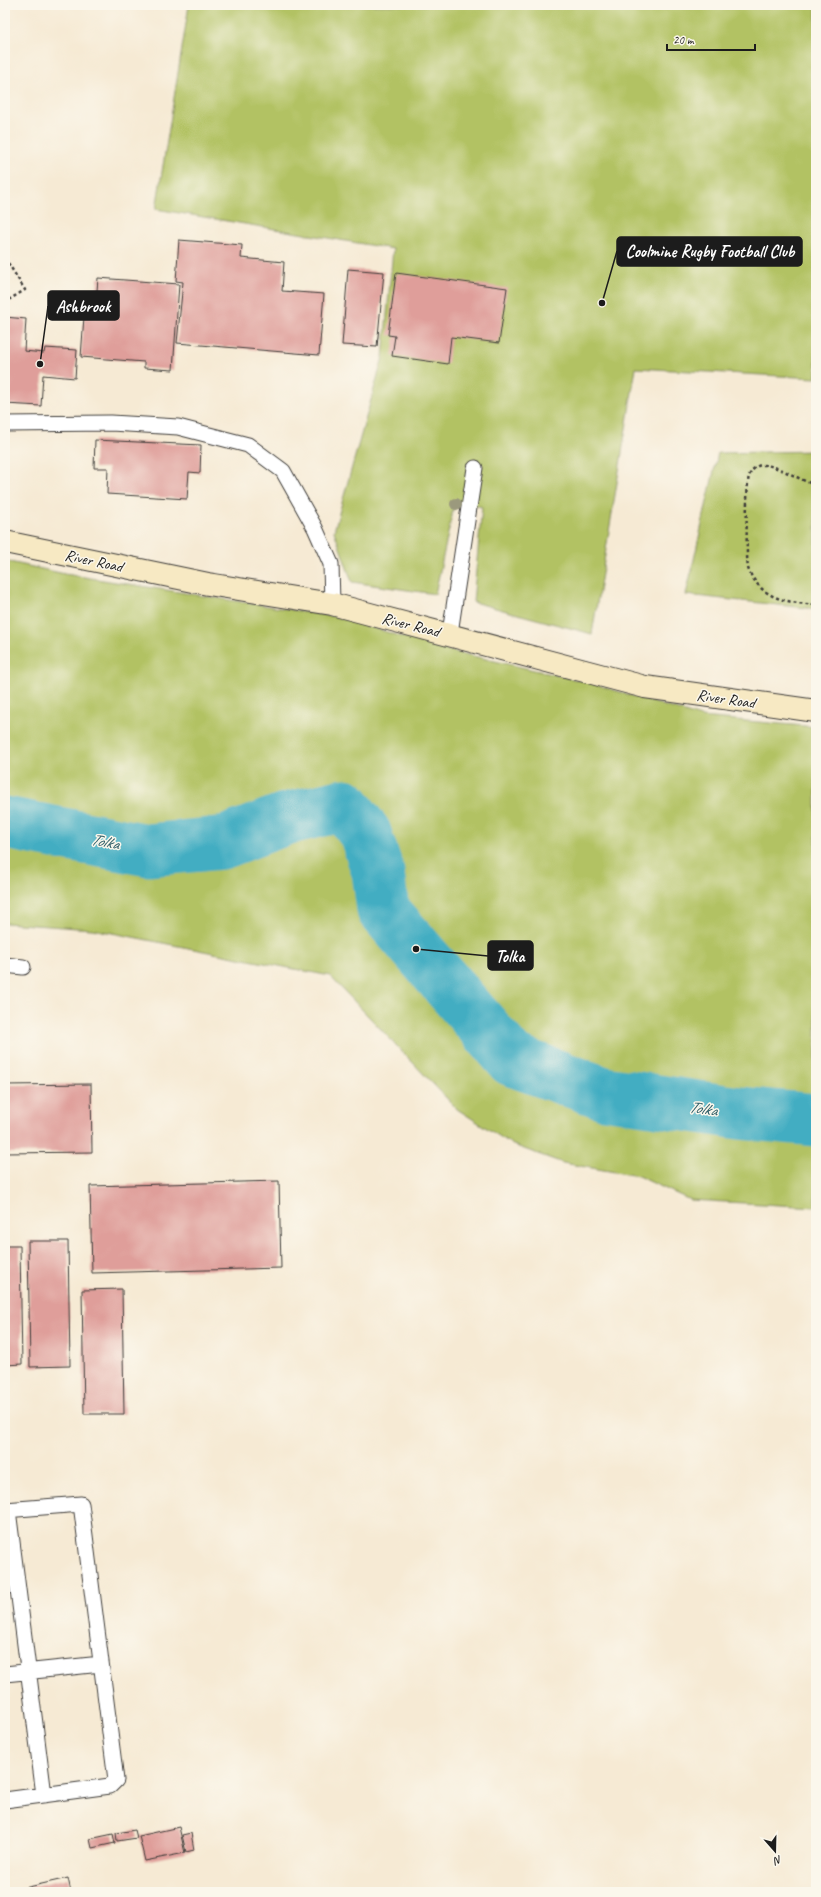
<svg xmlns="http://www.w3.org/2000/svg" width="821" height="1897" viewBox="0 0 821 1897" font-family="Caveat,sans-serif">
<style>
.green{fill:#b2c264;stroke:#676f40}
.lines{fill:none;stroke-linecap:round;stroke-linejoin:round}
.river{stroke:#43adc2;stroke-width:53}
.building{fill:#df9e9a}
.service-casing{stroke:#3d3b38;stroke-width:17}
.secondary-casing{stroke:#3d3b38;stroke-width:24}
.path{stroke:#3d3b38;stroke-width:2.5;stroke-dasharray:3 3;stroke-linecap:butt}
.service{stroke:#fff;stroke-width:15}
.secondary{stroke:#f7e9c3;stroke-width:22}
.tree{fill:#9b997d}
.labels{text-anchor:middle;stroke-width:3;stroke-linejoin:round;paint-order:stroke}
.street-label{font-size:16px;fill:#1c1c1c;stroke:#fbf7ec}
.water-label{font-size:17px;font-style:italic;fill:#2e5d67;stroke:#fbf7ec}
.leader{fill:none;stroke:#1c1c1c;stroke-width:1.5}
.callout-dot{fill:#1c1c1c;stroke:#fbf7ec;stroke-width:1.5}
.callout{fill:#1c1c1c;stroke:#1c1c1c;stroke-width:1.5}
.callout-label{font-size:17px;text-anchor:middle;font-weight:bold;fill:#fff}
</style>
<rect width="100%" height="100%" fill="#fbf7ec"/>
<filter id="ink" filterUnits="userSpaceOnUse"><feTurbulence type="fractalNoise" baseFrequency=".025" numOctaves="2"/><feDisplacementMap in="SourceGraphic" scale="8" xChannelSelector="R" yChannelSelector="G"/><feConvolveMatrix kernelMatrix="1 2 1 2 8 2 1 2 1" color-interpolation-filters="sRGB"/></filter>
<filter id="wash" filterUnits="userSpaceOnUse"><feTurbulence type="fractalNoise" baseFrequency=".012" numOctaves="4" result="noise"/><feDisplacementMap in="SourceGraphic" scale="16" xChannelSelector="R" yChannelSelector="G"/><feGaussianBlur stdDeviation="0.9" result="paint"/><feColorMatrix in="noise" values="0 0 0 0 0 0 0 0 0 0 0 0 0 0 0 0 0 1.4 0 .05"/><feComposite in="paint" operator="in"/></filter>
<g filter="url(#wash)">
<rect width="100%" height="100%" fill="#f6ead4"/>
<path class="green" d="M189,5H816V378L636,368L592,634L473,602L482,507L455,501L435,594L352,582L334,531L383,357L393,249L156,209Z
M816,451V609L686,595L718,453Z
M5,561L65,574L337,617L447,650L591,683L701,717L816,727V1207L690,1200L638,1176L563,1163L513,1145L457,1109L330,976L92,929L5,923Z"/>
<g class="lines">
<path class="river" d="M5,823L148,850L222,843L285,819L344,805L365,833L378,872L383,910L512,1060L604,1093L739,1113L816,1120"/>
</g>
<g id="blocks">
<path class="building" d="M179,240L242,245L241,258L284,262L282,291L324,294L319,355L177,343L183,282L176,281Z
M348,269L384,272L377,347L342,345Z
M396,273L507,288L499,343L451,337L448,364L392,356L395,336L388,335Z
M98,278L179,284L173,370L144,368V362L81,357L85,303L96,304Z
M5,317L26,319L24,351L44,353L45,348L77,350L75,378L43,375L41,406L5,404Z
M95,440L201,445L200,473L189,472L187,499L107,494L108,468H94Z
M91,1084L92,1152L5,1153V1085Z
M279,1181L281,1268L92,1273L90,1186Z
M28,1241H68L70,1366L30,1367Z
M5,1246H20L22,1364L5,1365Z
M122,1289L124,1414H84L82,1290Z
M179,1827L185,1853L145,1861L139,1836Z
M135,1830L137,1838L117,1841L116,1833Z
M191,1833L194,1850L186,1852L182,1835Z
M113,1834L115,1843L92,1848L90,1839Z
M68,1878L71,1892H11V1891Z"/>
</g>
</g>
<g filter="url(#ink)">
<use href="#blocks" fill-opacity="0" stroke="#3d3b38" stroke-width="1"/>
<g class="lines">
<g class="service-casing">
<path id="service" d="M5,424L111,423L178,427L248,445L283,471L315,528L331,564L332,604
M450,633L475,468
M5,965L23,967
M5,1510L81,1504L116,1780L110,1786L5,1800
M8,1510L44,1795
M5,1674L101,1664"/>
</g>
<g class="secondary-casing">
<path id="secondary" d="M5,542L208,584L332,604L645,687L816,711"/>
</g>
<path class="path" d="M5,258L25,290L5,302
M816,485C801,481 776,464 762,465C756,465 751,471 749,476C746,486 746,558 748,568C750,575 756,583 761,588C776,602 798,603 816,605"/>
<use href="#service" class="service"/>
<use href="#secondary" class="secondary"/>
</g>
<circle class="tree" cx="456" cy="504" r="6"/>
</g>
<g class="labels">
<g class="street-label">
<text transform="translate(94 560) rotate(12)" y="6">River Road</text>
<text transform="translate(411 624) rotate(14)" y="6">River Road</text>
<text transform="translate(726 698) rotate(8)" y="6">River Road</text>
</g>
<g class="water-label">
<text transform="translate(105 841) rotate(11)" y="6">Tolka</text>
<text transform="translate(703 1108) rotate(8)" y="6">Tolka</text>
</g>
</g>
<path class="leader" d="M602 303L617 251M40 364L48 306M416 949L488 956"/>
<g class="callout-dot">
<circle cx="602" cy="303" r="4"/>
<circle cx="40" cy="364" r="4"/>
<circle cx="416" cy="949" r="4"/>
</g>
<g class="callout">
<rect x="617" y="237" width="185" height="29" rx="4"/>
<rect x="48" y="291" width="71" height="29" rx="4"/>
<rect x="488" y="941" width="45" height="29" rx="4"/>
</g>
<g class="callout-label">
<text x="710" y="257">Coolmine Rugby Football Club</text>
<text x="83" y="312">Ashbrook</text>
<text x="510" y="962">Tolka</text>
</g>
<rect width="821" height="1897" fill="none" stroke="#fbf7ec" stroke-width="20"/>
<g transform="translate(775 1851) rotate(160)" stroke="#fbf7ec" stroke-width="3" paint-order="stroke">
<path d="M0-3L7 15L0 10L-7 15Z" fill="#1c1c1c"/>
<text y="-6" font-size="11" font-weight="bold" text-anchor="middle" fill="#1c1c1c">N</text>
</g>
<path d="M667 44v6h88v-6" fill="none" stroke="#1c1c1c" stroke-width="2"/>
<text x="673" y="44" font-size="12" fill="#1c1c1c" stroke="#fbf7ec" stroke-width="3" paint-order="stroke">20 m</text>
</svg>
